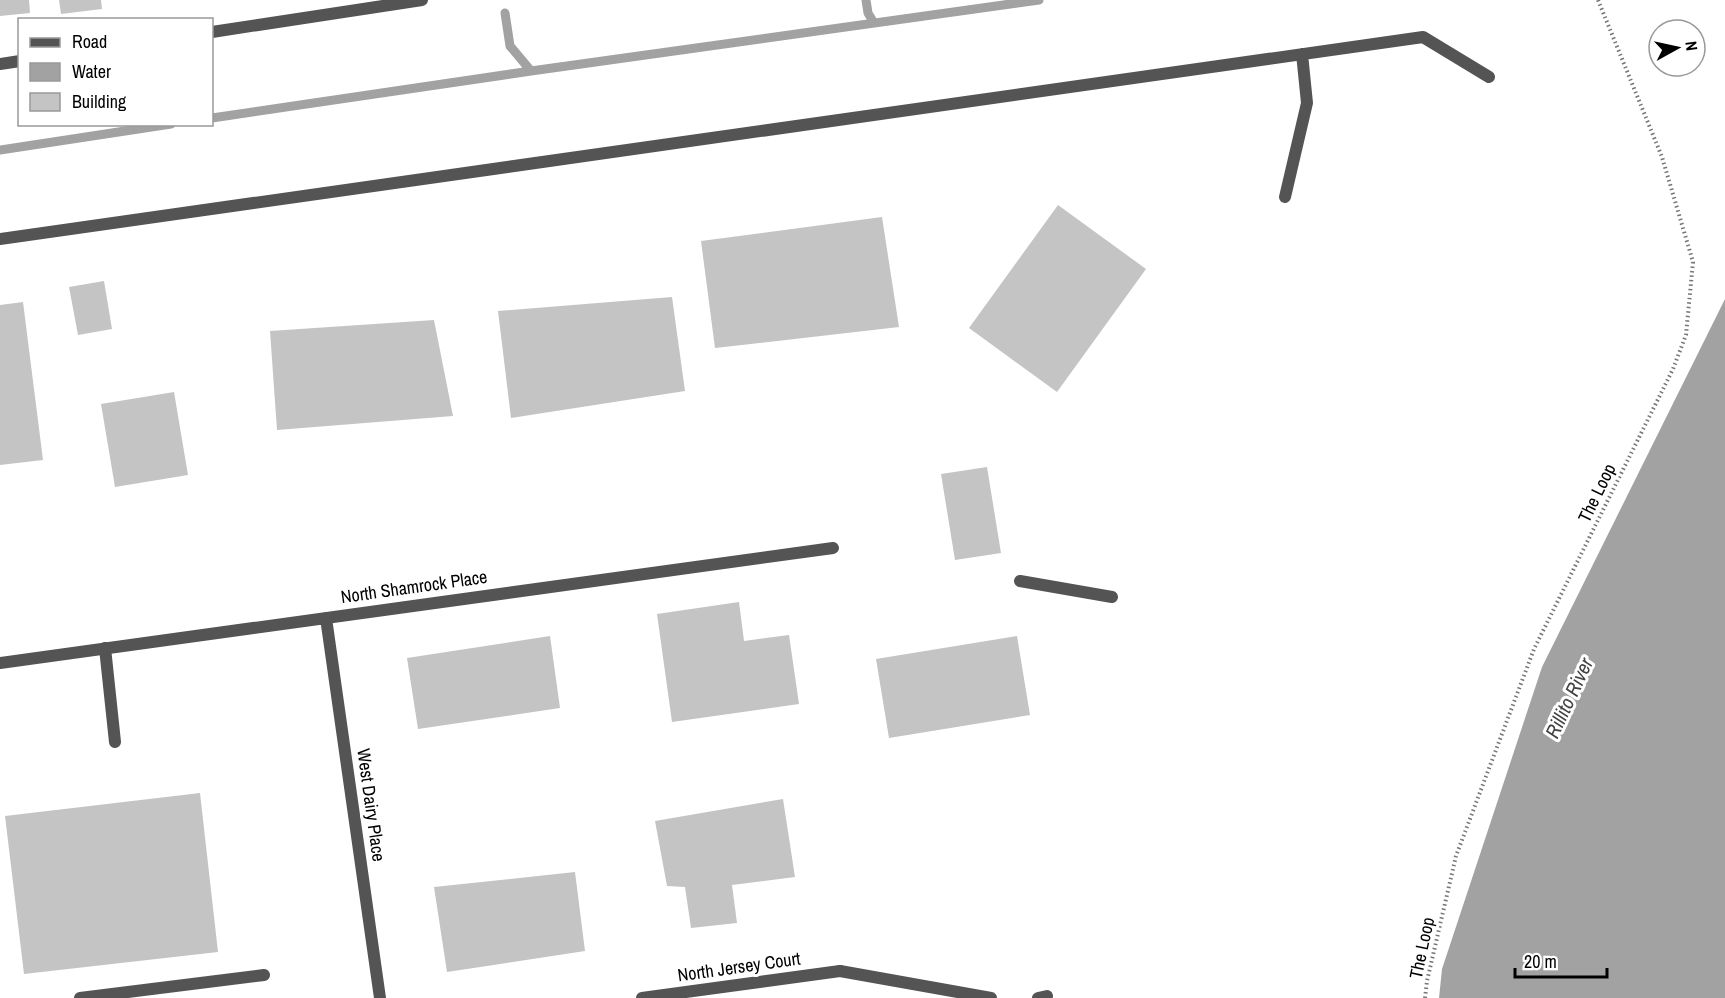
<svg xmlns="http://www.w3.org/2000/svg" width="1725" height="998" viewBox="0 0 1725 998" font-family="'Archivo Narrow',sans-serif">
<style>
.water{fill:#a2a2a2}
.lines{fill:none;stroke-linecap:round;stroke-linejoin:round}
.stream{stroke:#a2a2a2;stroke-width:9}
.building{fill:#c4c4c4}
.path{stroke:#767676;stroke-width:4;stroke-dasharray:1.5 3;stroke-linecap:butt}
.service{stroke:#545454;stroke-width:12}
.minor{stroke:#545454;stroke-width:12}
.labels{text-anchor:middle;stroke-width:6;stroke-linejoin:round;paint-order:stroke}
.street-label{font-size:18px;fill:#000;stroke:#fff}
.water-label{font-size:20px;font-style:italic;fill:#434343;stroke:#fff}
</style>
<rect width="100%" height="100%" fill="#fff"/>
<path class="water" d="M1725,299V998H1439L1442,969L1542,667Z"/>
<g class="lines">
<path class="stream" d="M866,0L868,13L874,23
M505,13L510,46L531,71
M212,118L531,71L1039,0
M0,150L171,124"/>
</g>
<path class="building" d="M0,0H29L30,13L0,16Z
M59,0H101L102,9L61,14Z
M1058,205L1146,269L1057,392L969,328Z
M882,217L899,327L715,348L701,241Z
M104,281L112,329L78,335L69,287Z
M672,297L685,391L511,418L498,311Z
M23,302L43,460L0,465V305Z
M434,320L453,416L277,430L270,331Z
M174,392L188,475L115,487L101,404Z
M987,467L1001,553L955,560L941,474Z
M739,602L744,641L789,635L799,704L672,722L657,614Z
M550,636L560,708L418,729L407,658Z
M1017,636L1030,715L889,738L876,659Z
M200,793L218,952L24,974L5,816Z
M783,799L795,877L732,885L737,923L691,928L685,887L667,886L655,821Z
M575,872L585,951L447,972L434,887Z"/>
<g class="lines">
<path class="path" d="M1425,998L1427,981L1456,856L1534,649L1673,369L1686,335L1693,262L1662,157L1598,0"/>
<path class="service" d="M1285,197L1307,103L1302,54
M0,239L1423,37L1489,77
M1020,581L1112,597
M105,648L115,742
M840,971L991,998
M80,998L264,975
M1038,998L1047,996"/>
<path class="minor" d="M212,32L422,0
M0,64L20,61
M326,618L380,998
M0,663L833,548
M642,998L840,971"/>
</g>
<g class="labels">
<g class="street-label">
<text transform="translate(1597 493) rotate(-64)" y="6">The Loop</text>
<text transform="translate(414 587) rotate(-8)" y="6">North Shamrock Place</text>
<text transform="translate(371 805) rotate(82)" y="6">West Dairy Place</text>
<text transform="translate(1422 948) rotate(-78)" y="6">The Loop</text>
<text transform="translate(739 967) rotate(-8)" y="6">North Jersey Court</text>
</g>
<g class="water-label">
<text transform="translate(1569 698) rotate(-65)" y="7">Rillito River</text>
</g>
</g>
<rect x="18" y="18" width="195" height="108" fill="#ffffff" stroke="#999999" stroke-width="1.5"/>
<rect x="30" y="38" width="30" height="9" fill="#545454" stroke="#999999" stroke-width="1.5"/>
<text x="72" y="48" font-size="18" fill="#000000">Road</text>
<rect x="30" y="63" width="30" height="18" fill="#a2a2a2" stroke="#999999" stroke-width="1.5"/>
<text x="72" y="78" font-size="18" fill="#000000">Water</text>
<rect x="30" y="93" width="30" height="18" fill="#c4c4c4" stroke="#999999" stroke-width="1.5"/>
<text x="72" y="108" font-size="18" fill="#000000">Building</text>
<g transform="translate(1677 48) rotate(82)"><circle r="28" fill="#ffffff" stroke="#999999" stroke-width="1.5"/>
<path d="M0-4.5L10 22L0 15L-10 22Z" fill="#000000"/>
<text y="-9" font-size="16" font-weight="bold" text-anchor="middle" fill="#000000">N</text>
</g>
<path d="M1515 968v9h92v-9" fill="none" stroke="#000000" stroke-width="3"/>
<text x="1524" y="968" font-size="18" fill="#000000" stroke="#ffffff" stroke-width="4.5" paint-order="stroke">20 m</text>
</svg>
